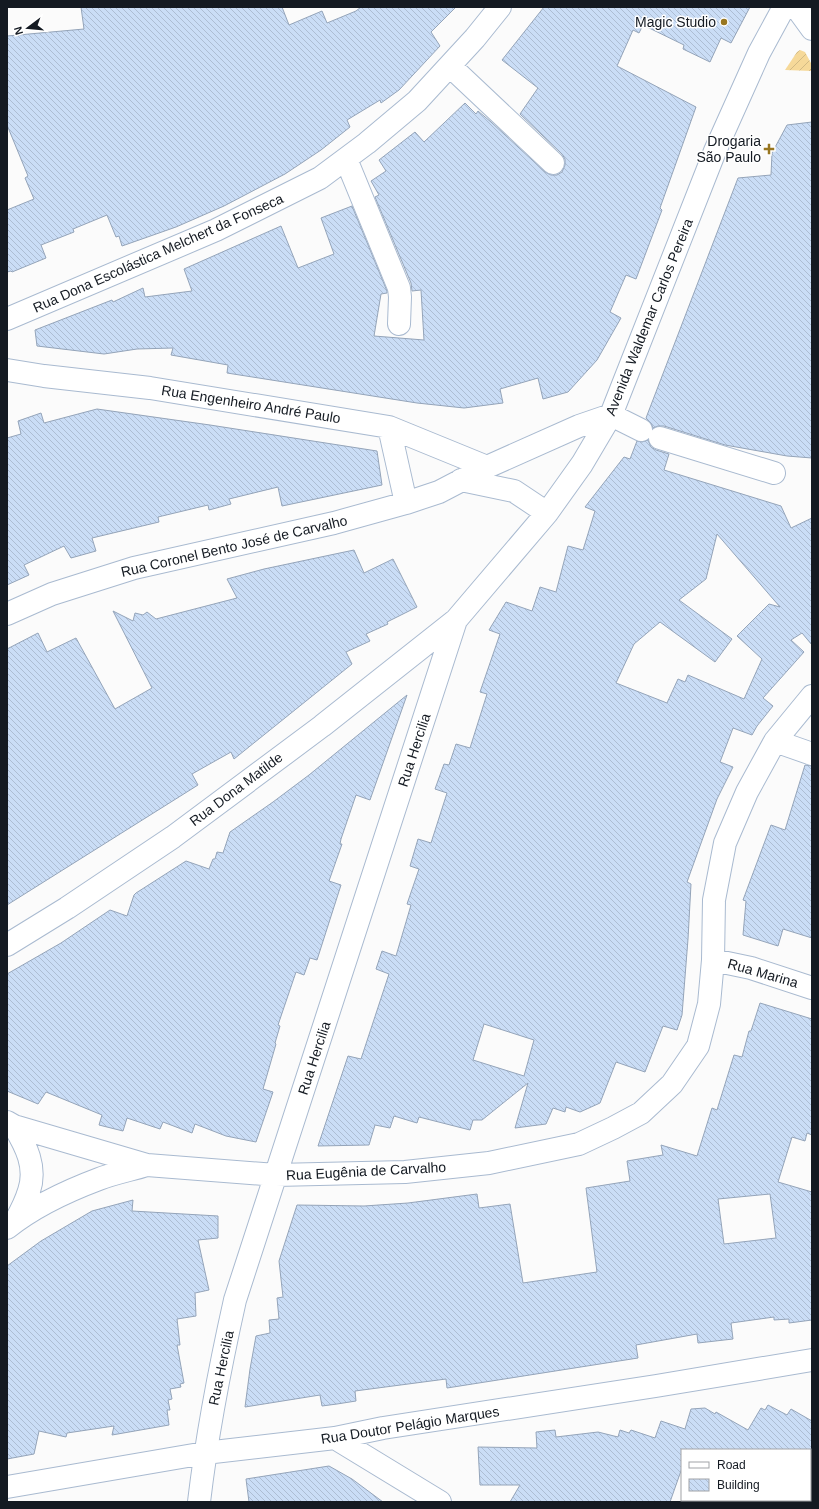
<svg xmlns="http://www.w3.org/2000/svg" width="819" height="1509" viewBox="0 0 819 1509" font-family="Arial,sans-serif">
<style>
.garden{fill:url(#garden-furrows)}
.building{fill:url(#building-back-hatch);stroke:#94a4b9;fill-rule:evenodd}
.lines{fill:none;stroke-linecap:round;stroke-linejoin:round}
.minor-casing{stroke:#a9bad0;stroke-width:24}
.minor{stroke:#fff;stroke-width:22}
.poi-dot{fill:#987620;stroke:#fff;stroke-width:1.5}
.labels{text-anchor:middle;stroke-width:3;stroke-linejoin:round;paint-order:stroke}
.poi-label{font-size:14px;fill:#141a22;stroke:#fff;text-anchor:end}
.street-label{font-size:14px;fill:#141a22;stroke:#fff}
</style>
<defs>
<pattern id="garden-furrows" width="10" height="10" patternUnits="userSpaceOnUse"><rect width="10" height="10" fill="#f6d999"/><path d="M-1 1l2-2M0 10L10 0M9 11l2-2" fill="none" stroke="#d2ba84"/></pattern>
<pattern id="building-back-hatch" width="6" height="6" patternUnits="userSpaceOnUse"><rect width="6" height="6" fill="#caddf6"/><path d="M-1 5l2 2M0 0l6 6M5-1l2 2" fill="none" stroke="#adbdd3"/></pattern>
</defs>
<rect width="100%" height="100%" fill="#fbfbfb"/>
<path class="garden" d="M800,50L805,52L812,65V71L785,70L797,52Z"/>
<path class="building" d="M81,7H282L289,25L322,11L327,23L356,11L361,7H456L431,32L440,46L399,90L381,103L380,100L347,120L350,127L321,150L285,174L224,206L176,227L122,246L119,236L116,237L107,215L73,229L74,232L41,245L46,258L12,272L11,271L7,272V210L34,199L25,178L28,176L7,125V36L84,29Z
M544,7H750L731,43L721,38L710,62L683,49L684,45L643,25L639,33L633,30L617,66L696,107L660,208L662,210L636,279L626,275L610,312L621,318L597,360L568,392L543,399L538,378L500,389L503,403L464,408L417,403L227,373L228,365L171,355L173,348L137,349L104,354L37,346L35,330L112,300L113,302L143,288L145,297L192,291L184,269L281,226L298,268L334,254L321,218L352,206L387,291V293L381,294L374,336L424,340L421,290L412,291L411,283L375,197L379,195L371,181L386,171L379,160L415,132L424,142L465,103L476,114L478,111L491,122L545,172L551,175H557L562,172L565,165V159L562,154L520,114L538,88L502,60Z
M812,122V458L787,456L725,445L664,426H658L653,428L651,423L646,418L738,178L771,175L772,153L787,125Z
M97,409L210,425L377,451L382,485L282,506L278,487L229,499L231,504L209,510L208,505L158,517L159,522L92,538L96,551L71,558L64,546L24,565L29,575L7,585V438L21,434L18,421L41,413L44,423Z
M648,440L651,447L656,450L669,454L664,470L781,506L791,528L812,518V645L802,633L791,640L804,652L763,698L773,706L757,726L752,735L733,728L720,762L733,767L717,799L687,882L691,884L688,939L682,1015L677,1030L663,1026L645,1072L616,1062L600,1103L580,1112L566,1107L565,1112L553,1108L546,1124L515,1128L528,1083L482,1120H473L470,1130L419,1117L417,1123L394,1116L390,1128L375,1125L369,1145L318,1146L348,1056L361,1059L389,974L376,969L382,951L396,956L411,905L407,904L419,869L410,866L418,839L431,843L447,793L435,789L444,764L449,765L456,744L470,748L487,694L480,692L500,634L489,630L506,602L532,611L540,587L556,592L568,546L583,550L595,511L585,507L624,457L630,459L637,441L642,442ZM717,534L780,607L769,604L737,636L762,659L744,699L688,675L685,682L678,679L667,703L616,683L634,644L660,622L715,662L732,639L679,600L706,579ZM484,1024L534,1040L524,1076L473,1060Z
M354,550L364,573L393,559L417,607L387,622L388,624L366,634L370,641L346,652L352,664L234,759L231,752L192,774L198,785L7,905V649L38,633L47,652L76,638L115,709L152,688L113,611L133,621L135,613L143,615L147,612L156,619L237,598L227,579L264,569Z
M407,695L370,800L356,795L341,839L340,844H342L329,881L341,885L317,960L310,958L304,975L296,972L278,1025L280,1026L275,1043L276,1044L263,1089L273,1092L256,1142L226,1136L195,1124L192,1133L163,1122L160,1129L127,1118L123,1131L99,1125L102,1115L46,1092L38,1104L7,1091V974L61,943L110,910L127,916L134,895L136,893L186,861L209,869L213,859H215L217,852L223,853L230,832L273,802L309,775Z
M805,765L812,766V938L783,929L778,946L743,935L746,901L743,900L771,825L785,830Z
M760,1003L812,1019V1135L807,1133L805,1141L792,1137L778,1182L812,1192V1320L789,1323V1319L774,1320V1317L731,1323L733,1339L698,1343L697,1334L636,1345L638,1358L447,1388L446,1379L355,1391L356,1401L337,1404L322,1406L320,1395L245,1407L250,1369L256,1336L270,1333L269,1320L279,1319L277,1298L283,1297L279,1261L297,1205L364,1206L408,1203L477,1194L479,1208L510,1204L523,1283L597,1272L586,1188L630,1181L627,1161L663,1155L661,1145L697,1156L712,1108L717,1110L734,1055L742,1057L749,1031H751ZM770,1194L776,1238L724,1244L718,1199Z
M133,1200L132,1211L218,1216V1238L198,1240L209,1290L195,1293L196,1316L177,1319L180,1345H177L184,1383L180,1384L181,1387L170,1389L172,1399L168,1400L170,1410H167L169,1425L112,1435L114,1426L67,1433L66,1437L39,1431L34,1454L7,1459V1266L41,1241L92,1211Z
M768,1405L787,1415L791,1409L812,1421V1450H682V1468L670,1502H510L520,1485H480L478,1447L537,1448L536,1432L555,1430L556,1437L598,1432L618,1437L620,1430L629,1433L631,1430L655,1438L661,1421L685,1429L691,1409L705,1408L715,1414L716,1412L748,1430L761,1408L765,1410Z
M329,1466L352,1479L383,1502H249L246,1479Z"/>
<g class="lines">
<g class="minor-casing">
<path id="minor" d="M796,7L812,29
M450,66L553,163
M346,159L399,288L400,297L399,324
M7,319L216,230L320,178L367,143L417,101L475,38L500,7
M7,370L44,376L150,388L389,427L487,467
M389,427L406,503
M660,438L774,473
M461,480L514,491L547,513
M7,614L52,594L134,568L334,523L406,503L439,492L487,467L579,426L611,415L641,430
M775,741L812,754
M7,945L67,908L173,837L322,726L456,620L547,513L582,464L611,415L715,151L759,53L784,7
M713,960L751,968L812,988
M7,1122L14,1126L147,1165L276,1175L405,1172L489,1163L579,1144L613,1128L641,1113L672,1084L698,1046L709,1004L713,960L714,900L725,843L747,792L775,741L812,696
M14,1126C26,1146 37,1167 29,1191C26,1201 21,1211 16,1220
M7,1228C33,1207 67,1191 99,1179C114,1173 131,1170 147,1165
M335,1438L440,1502
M7,1487L205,1453L335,1438L383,1428L656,1386L812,1360
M199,1502C207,1434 220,1367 235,1300L456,620"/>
</g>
<use href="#minor" class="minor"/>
</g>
<g class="poi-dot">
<circle cx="724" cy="22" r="4"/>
<path d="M767 143h4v4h4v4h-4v4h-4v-4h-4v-4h4z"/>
</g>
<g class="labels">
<g class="poi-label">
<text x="716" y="27">Magic Studio</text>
<text x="761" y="146">Drogaria<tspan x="761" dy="16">São Paulo</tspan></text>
</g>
<g class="street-label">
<text transform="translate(158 253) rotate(-24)" y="5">Rua Dona Escolástica Melchert da Fonseca</text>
<text transform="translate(649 317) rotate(-68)" y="5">Avenida Waldemar Carlos Pereira</text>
<text transform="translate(251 404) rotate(9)" y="5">Rua Engenheiro André Paulo</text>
<text transform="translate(234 546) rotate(-13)" y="5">Rua Coronel Bento José de Carvalho</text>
<text transform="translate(414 750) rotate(-72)" y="5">Rua Hercilia</text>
<text transform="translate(236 789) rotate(-37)" y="5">Rua Dona Matilde</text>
<text transform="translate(763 973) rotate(16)" y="5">Rua Marina</text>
<text transform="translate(314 1058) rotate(-72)" y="5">Rua Hercilia</text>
<text transform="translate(366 1171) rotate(-3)" y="5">Rua Eugênia de Carvalho</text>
<text transform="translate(221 1368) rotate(-78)" y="5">Rua Hercilia</text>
<text transform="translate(410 1425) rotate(-9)" y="5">Rua Doutor Pelágio Marques</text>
</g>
</g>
<rect width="819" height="1509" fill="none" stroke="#141a22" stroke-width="16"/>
<rect x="681" y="1449" width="130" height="52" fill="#ffffff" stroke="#a1a3a7"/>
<rect x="689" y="1462" width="20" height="6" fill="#ffffff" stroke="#a1a3a7"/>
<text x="717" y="1469" font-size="12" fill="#141a22">Road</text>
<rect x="689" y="1479" width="20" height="12" fill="url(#building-back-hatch)" stroke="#a1a3a7"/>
<text x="717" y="1489" font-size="12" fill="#141a22">Building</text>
<g transform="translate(28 28) rotate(254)" stroke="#ffffff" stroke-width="3" paint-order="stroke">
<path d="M0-3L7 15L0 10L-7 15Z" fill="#141a22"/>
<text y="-6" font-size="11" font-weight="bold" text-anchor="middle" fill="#141a22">N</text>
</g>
</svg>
